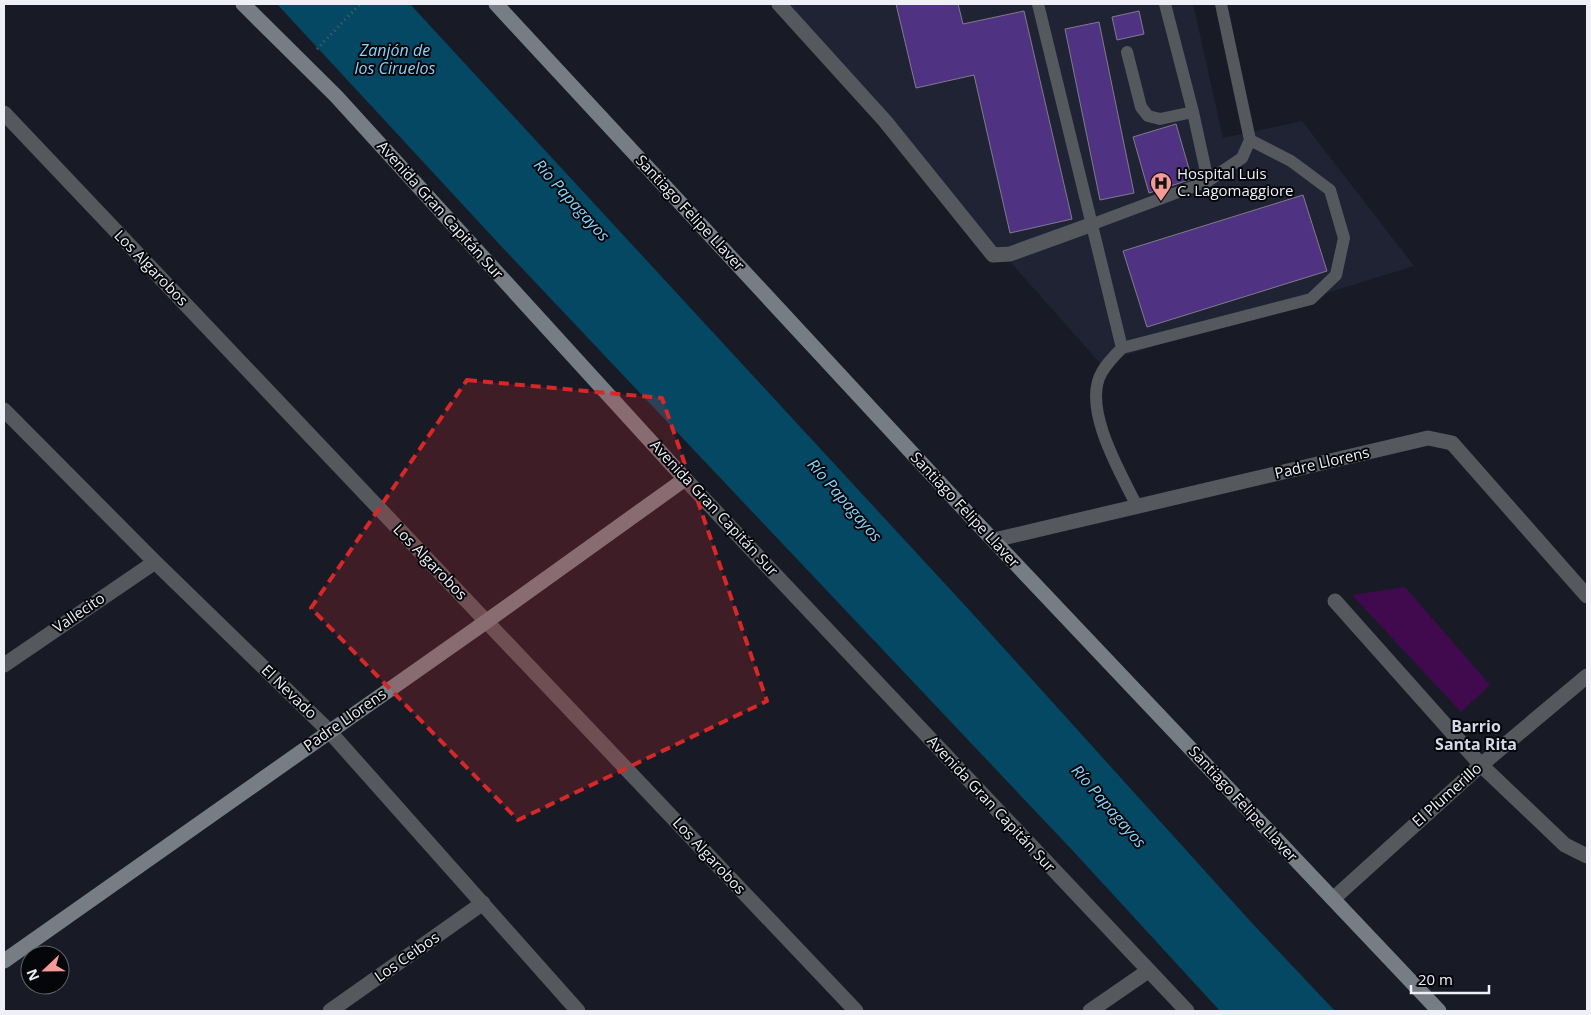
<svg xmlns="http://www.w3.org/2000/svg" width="1591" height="1015" viewBox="0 0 1591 1015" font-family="'Open Sans',sans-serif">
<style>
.built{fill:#202334}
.green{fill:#41094e}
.water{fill:#044864}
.building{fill:#4f3281;stroke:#807c8a}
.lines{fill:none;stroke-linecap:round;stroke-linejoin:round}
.path{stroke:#5b5d67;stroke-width:3;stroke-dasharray:1 4;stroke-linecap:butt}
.lane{stroke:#55595e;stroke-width:12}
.street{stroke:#55595e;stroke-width:15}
.secondary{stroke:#767d85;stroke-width:15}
.marked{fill:#d62828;fill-opacity:0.2;stroke:#d62828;stroke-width:4;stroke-dasharray:10 6;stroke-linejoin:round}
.labels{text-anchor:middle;stroke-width:4;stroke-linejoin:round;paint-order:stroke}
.poi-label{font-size:15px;fill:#eeeff7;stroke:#05060a;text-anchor:start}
.street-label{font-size:15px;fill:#eeeff7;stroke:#05060a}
.water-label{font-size:16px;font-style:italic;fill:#87d3fb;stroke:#05060a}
.neighbourhood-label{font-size:16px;font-weight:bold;fill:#d5d8e8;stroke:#05060a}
</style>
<rect width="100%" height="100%" fill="#181b26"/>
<path class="built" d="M781,4H1193L1223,138L1302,121L1414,266L1100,363Z"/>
<path class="green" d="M1405,587L1490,685L1461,712L1352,595Z"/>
<path class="water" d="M277,4H410L971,612L1251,922L1335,1011H1220L1074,852L501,246Z"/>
<path class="building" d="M896,4H958L963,24L1024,11L1072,219L1010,233L974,75L916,88Z
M1139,11L1144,34L1117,40L1112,17Z
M1099,22L1134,193L1100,200L1065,29Z
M1176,124L1192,179L1149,193L1133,137Z
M1303,195L1327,271L1147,327L1123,251Z"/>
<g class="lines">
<path class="path" d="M317,49L360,4"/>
<path class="lane" d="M1038,4L1122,348C1115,355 1107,363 1102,372C1081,407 1121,474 1137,506
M1165,4L1193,112L1208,181
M1127,52L1141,107L1148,116L1160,119L1193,112
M1093,224L1208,181L1242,158L1250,140L1221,4
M1122,348L1311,299L1336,275L1344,238L1330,190L1291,161L1250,140"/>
<path class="street" d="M779,4L885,121L993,255L1010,254L1093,224
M4,113L856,1011
M4,410L155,562L329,731L578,1011
M685,479L1187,1011
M994,540L1428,438L1452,443L1587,596
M1335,601L1481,765L1565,845L1587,856
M4,665L155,562
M1333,899L1481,765L1587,676
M330,1011L483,903
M1090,1011L1148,971"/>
<path class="secondary" d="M496,4L975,521L1439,1011
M4,961L487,621L685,479L336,96L243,4"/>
</g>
<path class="marked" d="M467,380L662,398L767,701L518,820L311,608Z"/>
<defs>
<g id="hospital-pin" transform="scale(1.125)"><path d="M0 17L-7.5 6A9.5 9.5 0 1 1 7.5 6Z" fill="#f59b97" stroke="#05060a"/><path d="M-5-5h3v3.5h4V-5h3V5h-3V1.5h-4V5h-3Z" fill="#111"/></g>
</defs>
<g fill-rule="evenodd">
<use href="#hospital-pin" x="1161" y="183"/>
</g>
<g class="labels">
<g class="poi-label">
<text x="1177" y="179">Hospital Luis<tspan x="1177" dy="17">C. Lagomaggiore</tspan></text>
</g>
<g class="street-label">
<text transform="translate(440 210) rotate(48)" y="5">Avenida Gran Capitán Sur</text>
<text transform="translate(690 213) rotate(47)" y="5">Santiago Felipe Llaver</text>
<text transform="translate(151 268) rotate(46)" y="5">Los Algarobos</text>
<text transform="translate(1322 463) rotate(-13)" y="5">Padre Llorens</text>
<text transform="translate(714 508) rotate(47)" y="5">Avenida Gran Capitán Sur</text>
<text transform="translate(965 510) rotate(47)" y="5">Santiago Felipe Llaver</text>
<text transform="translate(430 562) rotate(46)" y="5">Los Algarobos</text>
<text transform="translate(79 613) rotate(-34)" y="5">Vallecito</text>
<text transform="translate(289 692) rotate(44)" y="5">El Nevado</text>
<text transform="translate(345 720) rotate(-35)" y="5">Padre Llorens</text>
<text transform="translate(1447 795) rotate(-42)" y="5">El Plumerillo</text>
<text transform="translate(991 804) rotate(47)" y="5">Avenida Gran Capitán Sur</text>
<text transform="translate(1243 804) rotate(47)" y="5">Santiago Felipe Llaver</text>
<text transform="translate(709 856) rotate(47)" y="5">Los Algarobos</text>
<text transform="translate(407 957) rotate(-35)" y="5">Los Ceibos</text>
</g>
<g class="water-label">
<text x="395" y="56">Zanjón de<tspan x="395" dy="18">los Ciruelos</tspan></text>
<text transform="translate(572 200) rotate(48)" y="6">Río Papagayos</text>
<text transform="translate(845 500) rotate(49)" y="6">Río Papagayos</text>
<text transform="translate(1109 806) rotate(49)" y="6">Río Papagayos</text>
</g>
<g class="neighbourhood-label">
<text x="1476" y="732">Barrio<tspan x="1476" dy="18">Santa Rita</tspan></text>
</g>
</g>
<rect width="1591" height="1015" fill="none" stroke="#eeeff7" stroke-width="10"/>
<g transform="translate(45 970) rotate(248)"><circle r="24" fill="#05060a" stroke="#626369"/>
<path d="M0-4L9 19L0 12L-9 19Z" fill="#f59b97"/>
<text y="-8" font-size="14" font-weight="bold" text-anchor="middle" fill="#eeeff7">N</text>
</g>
<path d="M1411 985v8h78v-8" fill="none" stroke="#eeeff7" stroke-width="2.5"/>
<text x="1418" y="985" font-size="15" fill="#eeeff7" stroke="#05060a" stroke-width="4" paint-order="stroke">20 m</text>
</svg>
